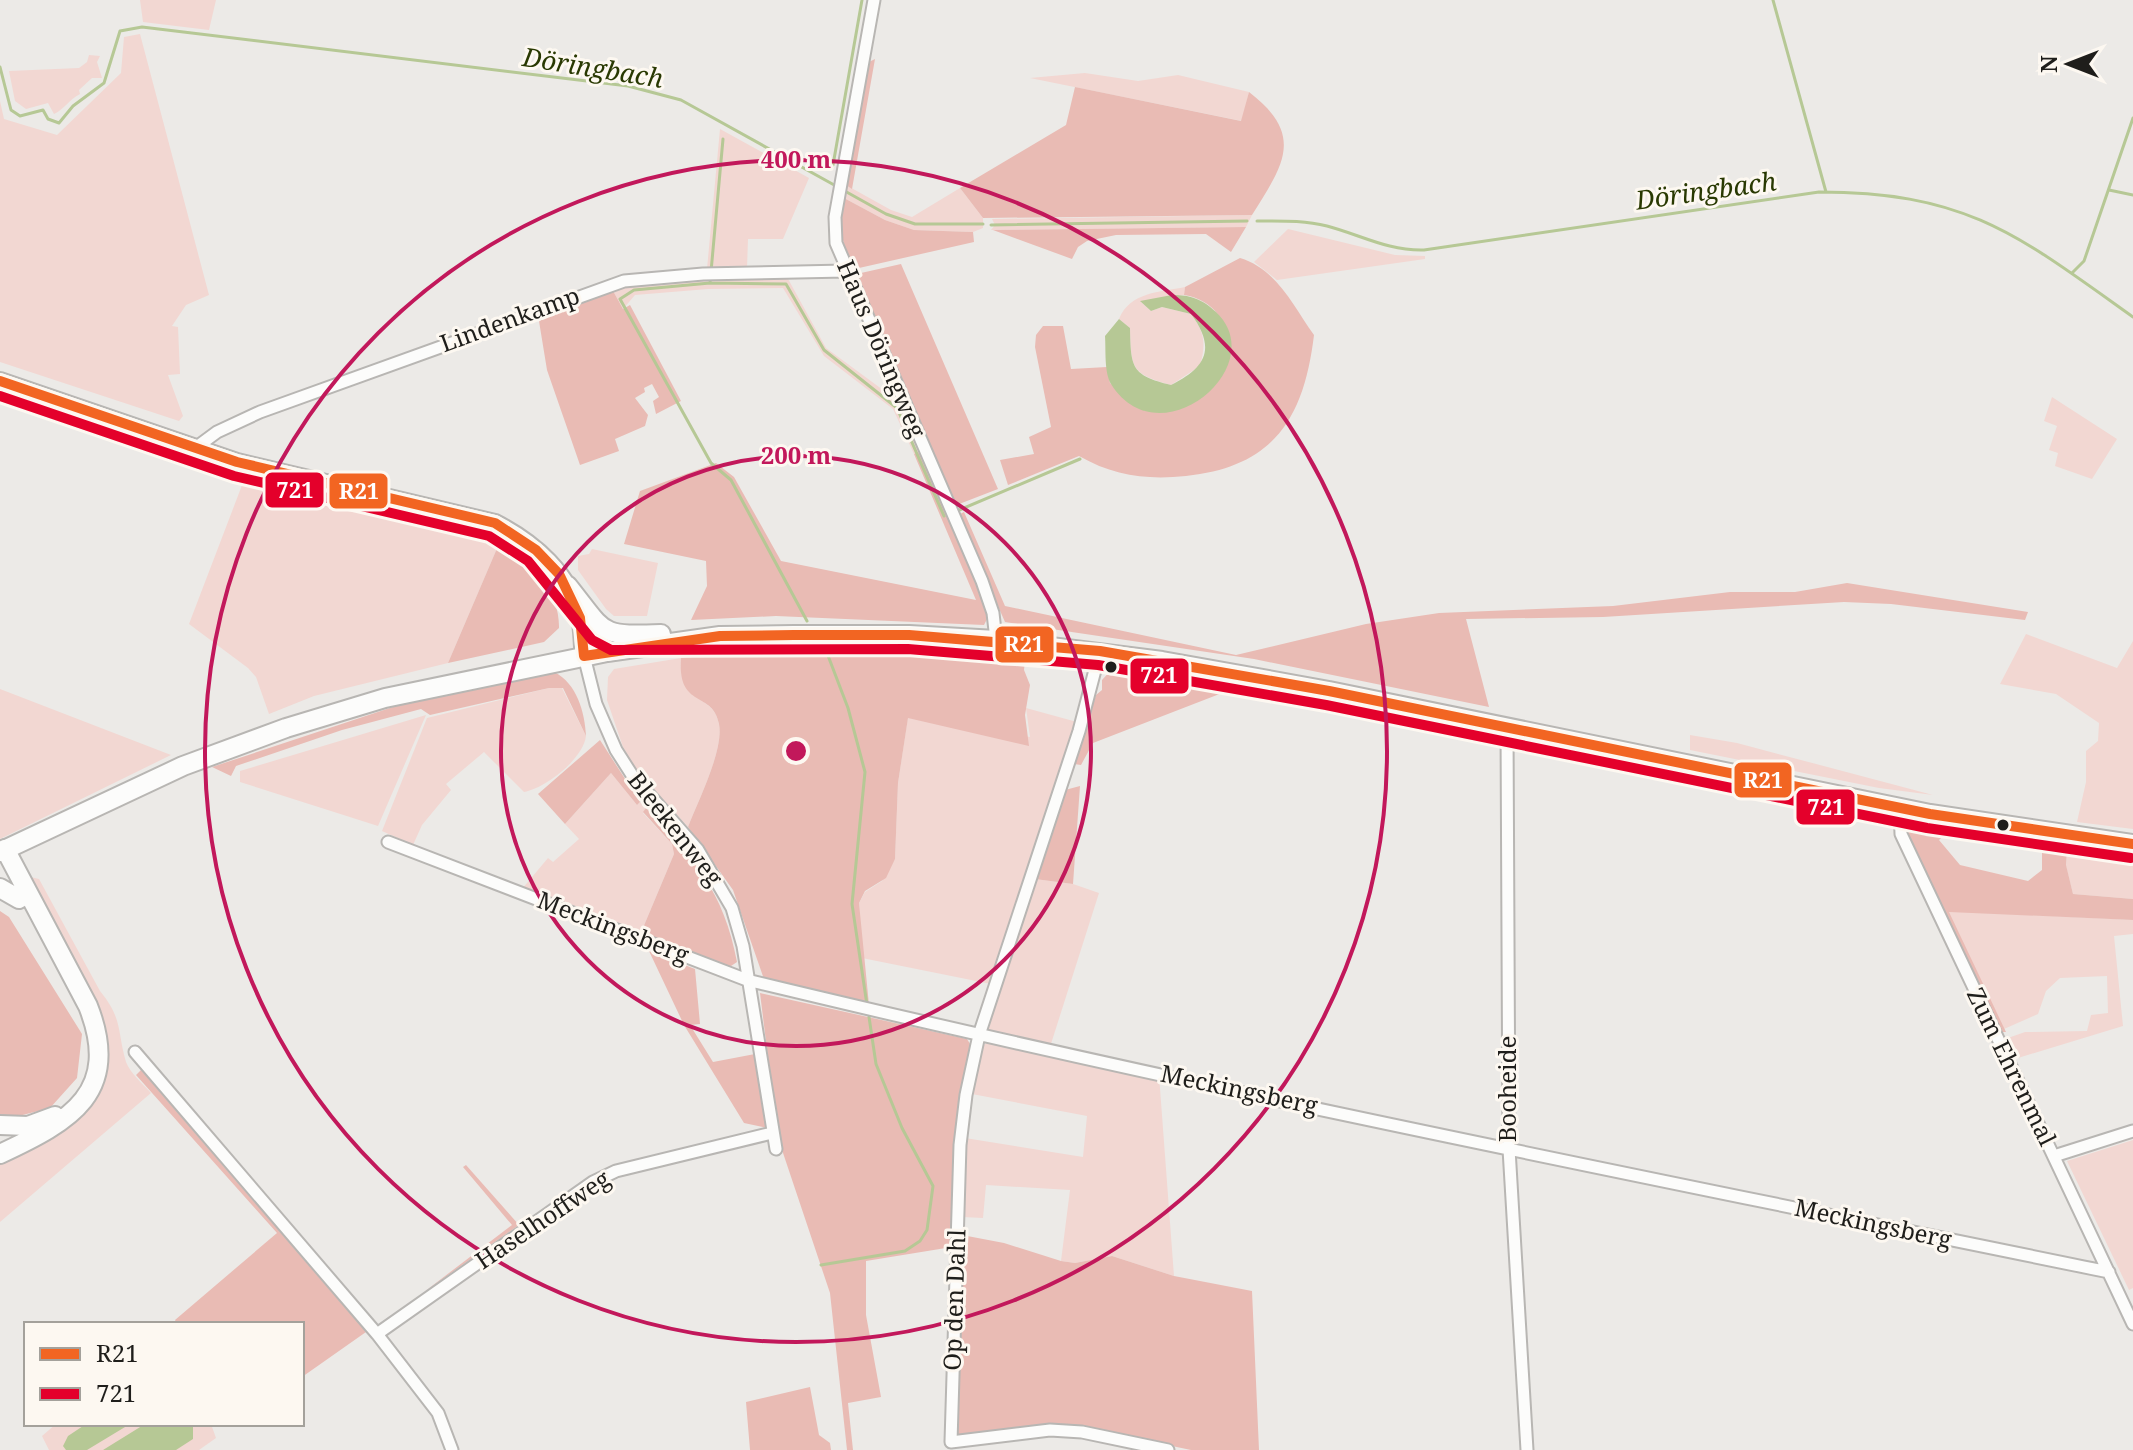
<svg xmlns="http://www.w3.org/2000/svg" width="2133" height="1450" viewBox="0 0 2133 1450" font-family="'Noto Serif',serif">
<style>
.green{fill:#f2d7d2}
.forest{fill:#e9bbb4}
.water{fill:#b6c895}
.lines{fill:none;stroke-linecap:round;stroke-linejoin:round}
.stream{stroke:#b6c895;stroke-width:3}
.minor-casing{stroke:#b8b6b3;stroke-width:15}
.secondary-casing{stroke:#b8b6b3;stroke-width:20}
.primary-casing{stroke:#b8b6b3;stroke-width:22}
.trunk-casing{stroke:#b8b6b3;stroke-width:22}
.minor{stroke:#fcfcfb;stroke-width:11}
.secondary{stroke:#fcfcfb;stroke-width:16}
.primary{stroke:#fcfcfb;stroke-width:18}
.trunk{stroke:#fcfcfb;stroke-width:18}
.bus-1-casing{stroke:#fdf8f1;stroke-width:16}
.bus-2-casing{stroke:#fdf8f1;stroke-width:16}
.bus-1{stroke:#f26522;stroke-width:10}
.bus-2{stroke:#e4002b;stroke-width:10}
.ring{fill:none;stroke:#c2185b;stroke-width:4}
.bus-dot{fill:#1f1e1b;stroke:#fdf8f1;stroke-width:3}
.labels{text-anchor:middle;stroke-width:6;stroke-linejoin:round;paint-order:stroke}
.street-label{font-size:24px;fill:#1f1e1b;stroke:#fdf8f1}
.water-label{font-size:26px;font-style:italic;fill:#293902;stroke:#fdf8f1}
.centre{fill:#c2185b;stroke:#fdf8f1;stroke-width:4}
.ring-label{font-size:24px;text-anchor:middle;font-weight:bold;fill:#c2185b;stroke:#fdf8f1;stroke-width:6;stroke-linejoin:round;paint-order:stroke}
.line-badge{stroke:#fdf8f1;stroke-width:3}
.badge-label{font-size:22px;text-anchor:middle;font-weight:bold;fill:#fff}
</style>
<rect width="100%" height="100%" fill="#eceae7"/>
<path class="green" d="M140,0H216L209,30L143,22Z
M140,34L209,295L186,305L172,326L178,327L180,374L168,375L183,416L179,421L0,362V101L4,119L57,135L121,73L124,37Z
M89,55L100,56L97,62L102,78H92L79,90L80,94C68,100 65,109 54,114L48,103L26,109L15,101L9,71L79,68L87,62Z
M1085,73L1138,81L1178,75L1249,92L1242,121L1030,78Z
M720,129L809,178L783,239H748L747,268L707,269Z
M846,185L891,210L912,217L960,188L983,218V228L973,232L914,230L885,220L844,198Z
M1252,215L1246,227L991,230L995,225L992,219Z
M1288,229L1395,255L1425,256V259L1277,280L1254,262Z
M787,277L826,348L898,401L920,452L914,454L893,409L824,356L783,288L708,289L635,295L623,309L612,289L706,278Z
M1185,287L1184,295L1141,302L1151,311L1162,307L1191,314C1205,333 1206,343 1200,366L1171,385C1131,374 1131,368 1130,328L1119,319C1130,292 1160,292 1185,287Z
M2052,397L2117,439L2092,479L2055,466L2058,453L2049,450L2057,426L2044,421Z
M244,480L501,539L448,663L314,696L269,714L256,677L248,668L189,624Z
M592,549L658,563L647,616H614L606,609L578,570V556L589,554Z
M2026,634L2117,668L2133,641V829L2077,822L2086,782V751L2098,741L2099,723L2056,694L2000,684Z
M681,658C678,706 714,693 719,724C724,750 698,801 688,827L637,771L623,747L607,700L608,677L614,669Z
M549,688H562L586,736C583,759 546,788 524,792L484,752L446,784L451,790L422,825L413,845L382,831L427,718Z
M0,689L171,755L0,839Z
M1026,708L1077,722L991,984L862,958L859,903L865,892L882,881L895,859L898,783L908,717L1030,737Z
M426,715L378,826L240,782V771Z
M1690,735L1737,743L1933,795L1879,788L1690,750Z
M1513,738L1882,810L1885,817L1511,743Z
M611,773L637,805L640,802L646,808L643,813L672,844L674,854L640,935L522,889L548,858L553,862L579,839L565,824Z
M2067,851L2133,860V899L2073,894L2066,866Z
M26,876L39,879L100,991C123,1019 117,1031 126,1062C130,1073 143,1084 151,1093L0,1222V1164L41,1144L66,1126L104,1058Z
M1035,879L1073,884L1099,893L1050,1047L990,1034L987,1026Z
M1948,911L2133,920V934L2114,936L2123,1026L2018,1058L2008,1038L2025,1032L2087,1031L2091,1015L2108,1013L2107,976L2060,978L2046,991L2038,1014L2004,1029Z
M988,1042L1159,1075L1174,1276L1112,1256L1075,1263L1061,1261L1070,1190L986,1185L983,1218L962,1217L965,1138L1083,1157L1087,1116L972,1094L981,1047Z
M2133,1140V1288L2129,1290L2067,1161Z
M56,1424H211L216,1438L199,1450H49L42,1436Z"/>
<path class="forest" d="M875,59L852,189L846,185L867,63Z
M1075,87L1241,121L1249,92C1305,135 1284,164 1252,215L983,218L960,188L1066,125Z
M844,198L885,220L914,230L973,232L974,242L859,268L850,266L840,229Z
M1246,227L1231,252L1206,234L1116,235L1087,241L1078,247L1072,259L993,230Z
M1240,258C1277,269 1293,306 1314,335C1304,418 1274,467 1186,476C1147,480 1114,476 1079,456L1008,485L1000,460L1034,454L1029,437L1051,427L1035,347L1036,335L1043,326H1063L1071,369L1107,367L1110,383L1145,411L1229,358C1232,327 1216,300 1184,295L1185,287Z
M901,264L998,489L954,506L857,280L861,273Z
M612,289L623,309L630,305L681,401L656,414L653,401L659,397L652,384L644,388L645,392L635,398L648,415L645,426L615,439L619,451L580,465L547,370L538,315Z
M920,452L982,595L988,617L984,625L776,616L691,620L707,586L706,561L624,544L640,491L716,463L734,477L781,561L976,600L914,454Z
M964,512L1005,606L1236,655L1366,624L1439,613L1613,606L1730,592H1795L1847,583L2028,612L2025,620L1891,604L1844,602L1603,617L1466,619L1489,707L1254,659L1005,622L958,515Z
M501,539C530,561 560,590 559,628L544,642L448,663Z
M795,648H942L1025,661L1024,670L1030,685L1025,715L1029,746L908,718L898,783L895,859L886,878L865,891L859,903L869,1005L765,982L733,890L688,827C698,801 724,750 719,724C713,690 677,710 681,658Z
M1113,668H1125L1235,688L1093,743L1081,765L1074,764L1096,695L1102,690V680Z
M554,672C577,683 585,713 586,736L563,688H549L430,715L421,709L342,730L236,766L231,776L212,767L408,702Z
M600,740L640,802L637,805L611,773L565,824L538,794Z
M1080,786L1073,884L1035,879L1065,790Z
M646,808C694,858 724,892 737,962L728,968L640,935L674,854L672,844L643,812Z
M1904,820L1950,830L1939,840L1960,865L2028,881L2042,870V845L2059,844L2133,854V860L2067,851L2066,865L2073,894L2133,899V920L1949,912L2006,1032H2001L1908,838Z
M0,911L9,917L82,1034L77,1078L50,1108L7,1119L0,1115Z
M649,951L695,969L700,1024L690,1025L713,1062L755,1054L767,1128L744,1123L684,1025Z
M760,993L967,1039L972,1047L957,1124L952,1247L866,1261V1315L881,1397L848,1403L853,1450H847L830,1293L778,1138Z
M141,1070L366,1332L302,1377V1324H177L175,1320L277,1233L136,1075Z
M466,1165L519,1225L424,1292L512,1225L463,1167Z
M962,1235L1004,1243L1061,1261L1075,1263L1112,1256L1174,1276L1252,1291L1259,1450H1191L1082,1427L960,1437L955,1432Z
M810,1387L819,1435L830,1443L831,1450H750L746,1402Z"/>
<path class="water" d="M1172,295C1191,295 1202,299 1216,312C1273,366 1159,461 1111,384C1104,372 1106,350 1105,336L1119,319L1130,328C1131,368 1131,375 1171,385C1207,367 1216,348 1191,314L1162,307L1151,311L1140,301Z
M86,1424H130L87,1450H66L63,1446L68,1436Z
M145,1424H193V1439L176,1450H103Z"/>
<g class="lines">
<path class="stream" d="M1773,0L1826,192
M0,67L11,110L20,116L43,110L48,119L59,123L73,106L104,83L120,31L142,27L628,86L681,100L836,186
M723,139L710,283L786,284L824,350L897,408L944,516
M833,165L862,0
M843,190L886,214L915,224H983
M2109,190L2133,195
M1257,221C1281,221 1304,220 1327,226C1361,235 1388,251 1424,250L1819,192C1967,192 2018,235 2133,317
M991,225L1247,221
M2072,273L2084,261L2133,118
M710,283L634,290L620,299L711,463L731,480L807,621
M957,511L1080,459
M827,653L848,708L865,772L852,904L867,1005
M821,1265L905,1251L920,1241L927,1230L933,1186L902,1128L876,1064L869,1017"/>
<g class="minor-casing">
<path id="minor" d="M874,0L835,217L836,243L982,581L993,613L996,640
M194,449L217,432L260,412L624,281L703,274L845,271
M1100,651L1079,731L979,1035L966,1095L960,1145L951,1442L1050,1430L1082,1432L1168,1450
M584,656L596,704L616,750L632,775L698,850L732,908L743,946L776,1149
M1507,727L1509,1149L1527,1450
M1900,808L1901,834L2133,1324
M388,842L747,980L776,987C1218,1093 1664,1181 2109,1272
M135,1052L377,1334L438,1413L452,1450
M2054,1156L2133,1131
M377,1334L593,1182L616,1171L772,1133"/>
</g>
<g class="secondary-casing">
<path id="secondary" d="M0,381L237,462L495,523C534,543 570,574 580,618C583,630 582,643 584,656"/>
</g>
<g class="primary-casing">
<path id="primary" d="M568,586C607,635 598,636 661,634
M0,852L183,766L286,728L385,698L607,652L720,636L794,635H909L996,640L1162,661L1329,691L1930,814L2133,844"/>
</g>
<g class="trunk-casing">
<path id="trunk" d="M0,888L19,899
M0,1125L28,1126L55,1116
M0,1154C71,1121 122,1092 88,1006L5,849"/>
</g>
<use href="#minor" class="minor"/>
<use href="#secondary" class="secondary"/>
<use href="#primary" class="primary"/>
<use href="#trunk" class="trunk"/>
<g class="bus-1-casing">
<path id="bus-1" d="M0,381L237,462L495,523L536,550L559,574L580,618L584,656L720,636L794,635H909L1100,651L1329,691L1930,814L2133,844"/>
</g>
<g class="bus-2-casing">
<path id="bus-2" d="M0,396L234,476L489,536L528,561L592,640L611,650L908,649L1098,665L1326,705L1927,828L2131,858"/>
</g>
<use href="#bus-1" class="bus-1"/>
<use href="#bus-2" class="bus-2"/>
</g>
<g class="ring">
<circle cx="796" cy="751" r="295"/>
<circle cx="796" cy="751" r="591"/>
</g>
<g class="bus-dot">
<circle cx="1111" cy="667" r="7"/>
<circle cx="2003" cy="825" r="7"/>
</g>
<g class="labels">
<g class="street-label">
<text transform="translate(510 320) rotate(-20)" y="8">Lindenkamp</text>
<text transform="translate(881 349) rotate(67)" y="8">Haus Döringweg</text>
<text transform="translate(675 829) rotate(52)" y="8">Bleekenweg</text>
<text transform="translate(613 928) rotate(21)" y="8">Meckingsberg</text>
<text transform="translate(2011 1067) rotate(64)" y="8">Zum Ehrenmal</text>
<text transform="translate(1508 1089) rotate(-90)" y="8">Booheide</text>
<text transform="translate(1239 1090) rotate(12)" y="8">Meckingsberg</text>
<text transform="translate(543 1220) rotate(-34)" y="8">Haselhoffweg</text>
<text transform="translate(1873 1224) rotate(12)" y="8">Meckingsberg</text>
<text transform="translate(955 1300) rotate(-88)" y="8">Op den Dahl</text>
</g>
<g class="water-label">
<text transform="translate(593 68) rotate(9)" y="9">Döringbach</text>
<text transform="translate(1706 191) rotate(-8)" y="9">Döringbach</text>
</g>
</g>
<circle cx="796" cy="751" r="12" class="centre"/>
<g class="ring-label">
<text x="796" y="168">400 m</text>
<text x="796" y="464">200 m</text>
</g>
<g class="line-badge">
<rect x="264" y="471" width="61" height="38" rx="8" fill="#e4002b"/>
<rect x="328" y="472" width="61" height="38" rx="8" fill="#f26522"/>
<rect x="994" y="625" width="61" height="39" rx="8" fill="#f26522"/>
<rect x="1129" y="657" width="61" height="38" rx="8" fill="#e4002b"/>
<rect x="1733" y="761" width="60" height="38" rx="8" fill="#f26522"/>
<rect x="1795" y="788" width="61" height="38" rx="8" fill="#e4002b"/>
</g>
<g class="badge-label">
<text x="295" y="498">721</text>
<text x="359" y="499">R21</text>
<text x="1024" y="652">R21</text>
<text x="1159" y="683">721</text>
<text x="1763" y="788">R21</text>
<text x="1826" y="815">721</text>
</g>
<rect x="24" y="1322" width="280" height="104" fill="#fdf8f1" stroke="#a4a19b" stroke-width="2"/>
<rect x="40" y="1348" width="40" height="12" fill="#f26522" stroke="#a4a19b" stroke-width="2"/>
<text x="96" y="1362" font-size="24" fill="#1f1e1b">R21</text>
<rect x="40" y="1388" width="40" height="12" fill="#e4002b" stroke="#a4a19b" stroke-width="2"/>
<text x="96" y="1402" font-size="24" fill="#1f1e1b">721</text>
<g transform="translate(2069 64) rotate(270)" stroke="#fdf8f1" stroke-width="6" paint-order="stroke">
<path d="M0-6L14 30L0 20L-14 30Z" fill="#1f1e1b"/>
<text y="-12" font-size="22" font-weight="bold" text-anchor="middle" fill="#1f1e1b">N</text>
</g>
</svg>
